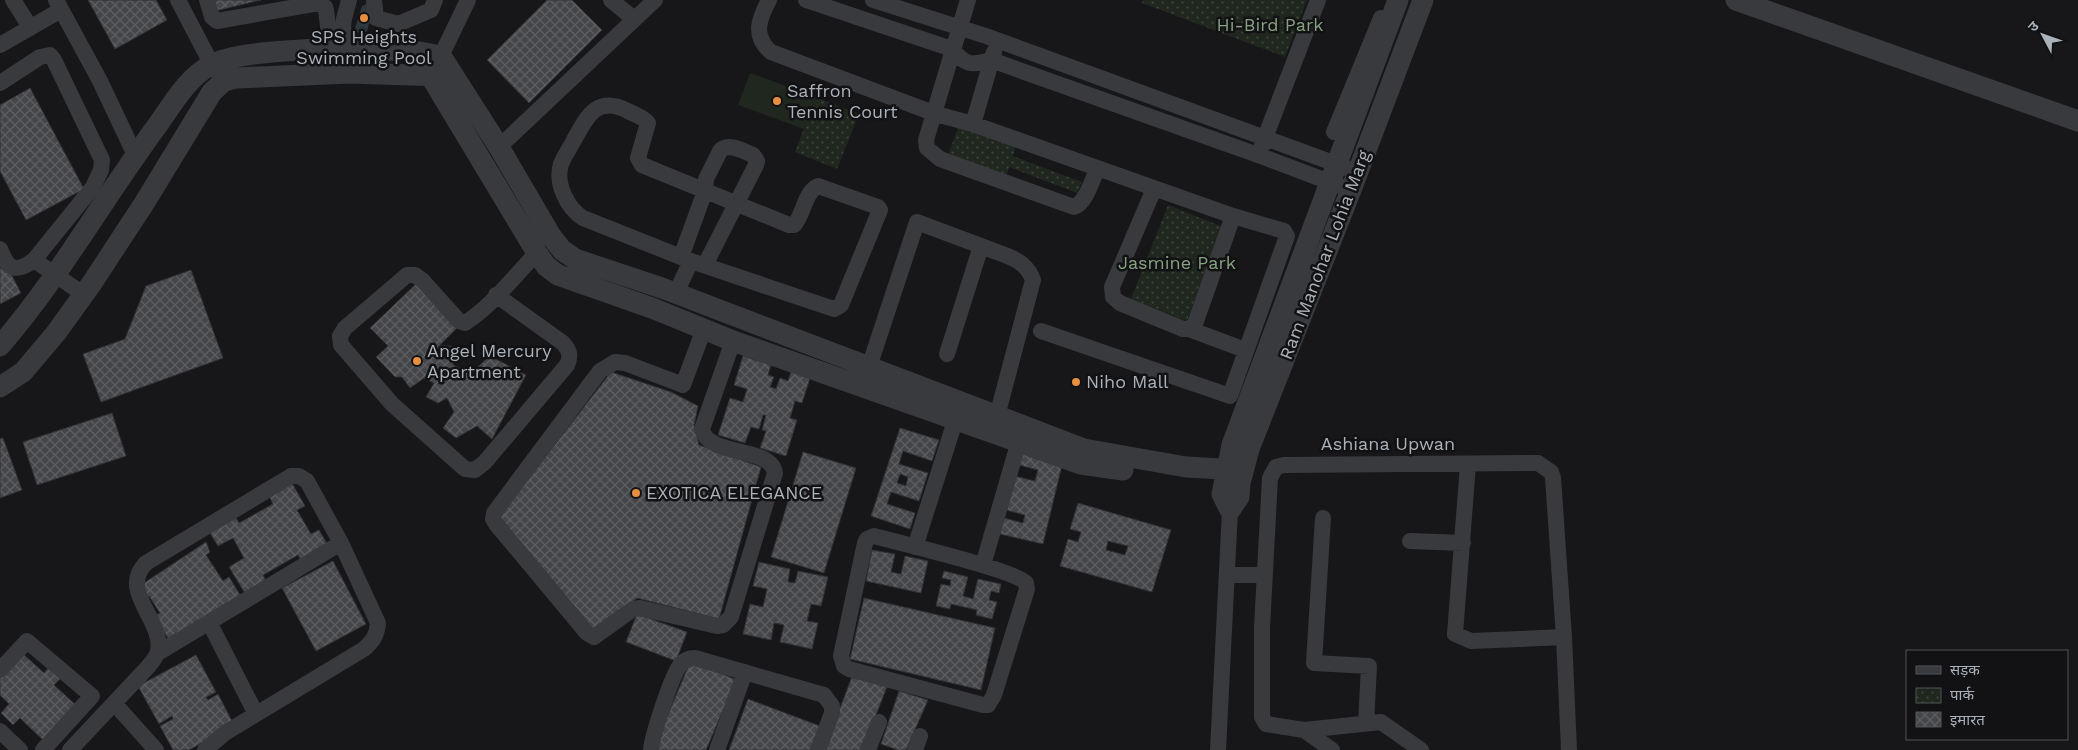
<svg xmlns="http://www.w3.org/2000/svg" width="2078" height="750" viewBox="0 0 2078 750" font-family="'Work Sans','Noto Sans Devanagari',sans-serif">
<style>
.park{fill:url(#park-dots)}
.garden{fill:#1f271f}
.water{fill:#2e383c}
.building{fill:url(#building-cross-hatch);stroke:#313235;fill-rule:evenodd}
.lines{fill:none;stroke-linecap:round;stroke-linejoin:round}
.minor{stroke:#383a3e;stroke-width:16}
.tertiary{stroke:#383a3e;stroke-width:21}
.poi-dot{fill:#e78f41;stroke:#121214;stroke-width:2}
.labels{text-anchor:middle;stroke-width:5;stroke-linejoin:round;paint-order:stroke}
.park-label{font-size:18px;fill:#86a282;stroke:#121214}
.poi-label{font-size:18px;fill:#aab1b8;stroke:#121214;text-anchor:start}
.street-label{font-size:18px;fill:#aab1b8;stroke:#121214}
</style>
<defs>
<pattern id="park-dots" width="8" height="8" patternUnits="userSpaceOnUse" patternTransform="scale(1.25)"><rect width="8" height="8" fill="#1f271f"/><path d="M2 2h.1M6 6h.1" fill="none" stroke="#3d443d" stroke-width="1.8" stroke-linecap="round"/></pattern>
<pattern id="building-cross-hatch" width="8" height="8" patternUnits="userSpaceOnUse" patternTransform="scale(1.25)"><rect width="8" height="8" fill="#444649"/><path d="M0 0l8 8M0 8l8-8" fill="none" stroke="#5c5e61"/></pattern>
</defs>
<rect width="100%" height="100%" fill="#171719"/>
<path class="park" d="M1143,0H1307L1285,57L1142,3Z
M816,97L859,114L837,169L795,152Z
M959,125L1016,146L1013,156L1082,182L1077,193L1009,167L1006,177L948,155Z
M1168,205L1223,227L1187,321L1131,299Z"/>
<path class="garden" d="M750,73L816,97L804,129L738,105Z"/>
<path class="water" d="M367,4L373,9L367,31L361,35L357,32L355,28L362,6Z"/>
<path class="building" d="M88,0H156L167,20L115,49Z
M212,0H261L215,11Z
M547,0H572L602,30L529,103L487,60Z
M30,88L84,189L26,220L0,171V105Z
M0,266L1,269L7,266L21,293L0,304Z
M191,270L223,358L101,402L83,354L125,339L146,286Z
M417,283L458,327L440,345L456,347L453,365L471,373L490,356L526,375L492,439L477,426L456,438L443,428L454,412L447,398L438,403L426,397L434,383L424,378L410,388L402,377H395L376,357L388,346L370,328Z
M743,356L771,365L768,375L774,377L770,387L776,389L780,378L788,381L792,369L811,375L802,403L795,401L790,418L797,420L786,456L760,448L766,431L762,430L766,415H763L759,429L751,427L745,443L718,435L730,398L743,402L747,389L734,385Z
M611,372L671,392L698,406L694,425L699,445L761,467L719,619L637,598L594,632L498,518Z
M112,413L126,456L37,485L23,442Z
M900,428L939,440L932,461L903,451L899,464L928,473L919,501L891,492L887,504L915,513L910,529L871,516ZM900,474L908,477L906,486L897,483Z
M3,438L22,490L0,498V439Z
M803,452L856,468L824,573L771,557Z
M1022,452L1063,461L1043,544L1000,534L1004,518L1023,523L1025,515L1006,510L1014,476L1035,481L1038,470L1019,465Z
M292,483L305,506L297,510L311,534L319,530L329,547L302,563L298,555L263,575L267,583L246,595L229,567L244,558L233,538L218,546L207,528L233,513L239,523L273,504L269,496Z
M1078,503L1171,530L1152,592L1060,566L1068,539L1078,542L1081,532L1070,529ZM1108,541L1128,546L1125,555L1106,550Z
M206,542L210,552L206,555L223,581L229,577L242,598L171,643L154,616L160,613L149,596L145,599L141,585Z
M872,550L895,554L891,572L901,574L905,556L928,561L921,593L866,581Z
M333,561L366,624L316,651L282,588Z
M759,562L790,569L788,582L795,583L798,571L828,577L821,606L811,604L807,621L818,623L812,649L780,642L784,625L774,623L771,640L743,634L750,604L763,607L767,589L753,586Z
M944,571L968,577L963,596L973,599L978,579L1001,584L999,593L991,591L989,600L997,602L992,619L976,615L977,610L951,604L950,609L936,606L941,584L950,586L951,580L942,578Z
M864,598L995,628L981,690L850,659Z
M637,614L687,632L676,661L626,642Z
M23,654L44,673L49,667L61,678L54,685L79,708L46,743L20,718L13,725L1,713L9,704L0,695V678Z
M196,655L216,692L206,697L208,700L218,694L234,725L189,750H173L160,726L173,719L172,716L159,724L138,686Z
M691,660L736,680L706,750H653Z
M853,674L887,687L862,750H824Z
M899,691L928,700L906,750H898L881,744Z
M748,699L820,726L811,750H729Z"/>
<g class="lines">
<path class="minor" d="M13,0L30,27
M56,0L100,81L135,155
M178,0L212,65L218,73
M207,0L212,17L217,21L319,3L325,7L326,10L334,74
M374,0L376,18L398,24L431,10L435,0
M611,0L634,19
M769,0C759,19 752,36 771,52L936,114L973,124L994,52
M806,0L952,49C965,65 971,66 991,60L1258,155L1340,186
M873,0L986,36L1347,168
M968,0L926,140L927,148L940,159L1074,207C1086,203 1092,180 1097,170
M0,45L61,10
M441,56L468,0
M349,73L343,26L344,19L349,0
M0,83L40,57L50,55L54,60L102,160L101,170L93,187L34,260C15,274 8,269 0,249
M973,124L1233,216L1195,324L1189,329H1183L1120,303L1113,297L1112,287L1154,189
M1334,132L1381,18
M499,147L655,0
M1261,148L1318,0
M681,257L705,191L706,179L720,151C728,142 743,151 753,155L757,161L756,165L705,265
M34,260L83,294
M676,293L691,261L583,218C567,208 555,183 561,164C564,156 570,148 574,140C587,116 597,95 628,111C635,115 643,117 648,123L638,158L642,165L789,225H794C804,214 804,193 818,186L878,207L880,210L841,305L834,309L691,261
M496,295L563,343C570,351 571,356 567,365L485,462L475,470L465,469L392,404L341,345L340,336L345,328L407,275H415L423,281L459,321L465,323C492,306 514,276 537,253
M704,329L683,385L625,363L615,362L600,371L494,513L493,519L496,524L587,633L594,637L633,609L640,608L717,626L723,625L731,617L775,473C771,445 708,458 702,429L733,341
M1189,329L1245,350
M1041,331L1230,396L1287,236L1284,231L1233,216
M947,354L981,246
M869,367L917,222L1005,255C1018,260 1028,266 1033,280L997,416
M1468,464L1455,634L1471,641L1564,637
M1323,518L1314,663L1369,666L1366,723
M874,536C899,543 1015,570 1026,583L1027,589L994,695L988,705H983L849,669L844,666L841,656L865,543L867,539Z
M1410,541L1463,543
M915,547L956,418
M983,565L1019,441
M1228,575H1265
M209,622L256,714
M158,653L341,543
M0,670L27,641L92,696L43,750
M114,703L156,750
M1304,730L1381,722L1421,750
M0,731L20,750
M70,750L147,668C151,663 157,657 158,651C164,620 118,591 146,563L291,476H299L307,481L341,543L378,623C377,635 373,641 364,649L225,733L205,750
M651,750C652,736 672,674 681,664C686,659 689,658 695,658L824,695L832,706V713L818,750
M717,750L745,672
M868,750L879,722
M915,750L920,736
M1218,750L1230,510
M1332,750L1304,730L1266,724L1262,717V628L1270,478L1276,467L1284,465L1538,463L1551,472L1553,478L1564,637L1569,750"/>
<path class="tertiary" d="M1398,0L1232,445L1222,494L1230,510L1239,497L1240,483L1249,449L1351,190L1423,0
M1736,0L2078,121
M347,47L420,52L441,56L499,147L551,236L562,250L575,259L662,288L1084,449L1186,467L1241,470
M420,52L430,75L537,253L546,266L558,275L652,308L733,341L1081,464L1123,470
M0,346C58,279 102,201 154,130C171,107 186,78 211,65C237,51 301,51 331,48
M0,387L23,372L56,333L92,283L145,202L212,92L224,81L236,78L349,73L442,76"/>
</g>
<g class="poi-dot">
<circle cx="364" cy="18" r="5"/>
<circle cx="777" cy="101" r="5"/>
<circle cx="417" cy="361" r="5"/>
<circle cx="1076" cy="382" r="5"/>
<circle cx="636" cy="493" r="5"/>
</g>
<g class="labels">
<g class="park-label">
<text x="1270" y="31">Hi-Bird Park</text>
<text x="1177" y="269">Jasmine Park</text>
</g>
<g class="poi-label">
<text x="364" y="43" text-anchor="middle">SPS Heights<tspan x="364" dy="21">Swimming Pool</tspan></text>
<text x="787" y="97">Saffron<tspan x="787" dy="21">Tennis Court</tspan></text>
<text x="427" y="357">Angel Mercury<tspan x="427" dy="21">Apartment</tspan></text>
<text x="1086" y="388">Niho Mall</text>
<text x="646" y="499">EXOTICA ELEGANCE</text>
</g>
<g class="street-label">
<text transform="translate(1325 255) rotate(-69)" y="6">Ram Manohar Lohia Marg</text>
<text x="1388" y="450">Ashiana Upwan</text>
</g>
</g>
<rect x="1906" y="650" width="162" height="90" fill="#121214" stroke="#4f5256"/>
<rect x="1916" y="666" width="25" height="8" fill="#383a3e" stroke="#4f5256"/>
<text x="1950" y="675" font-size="15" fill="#aab1b8">सड़क</text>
<rect x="1916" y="688" width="25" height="15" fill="url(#park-dots)" stroke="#4f5256"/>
<text x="1950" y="700" font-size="15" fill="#aab1b8">पार्क</text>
<rect x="1916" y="712" width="25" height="15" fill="url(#building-cross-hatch)" stroke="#4f5256"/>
<text x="1950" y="725" font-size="15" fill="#aab1b8">इमारत</text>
<g transform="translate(2043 35) rotate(311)" stroke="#121214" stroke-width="4" paint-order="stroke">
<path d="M0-4L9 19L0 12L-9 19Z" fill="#aab1b8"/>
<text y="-8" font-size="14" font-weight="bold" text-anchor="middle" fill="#aab1b8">उ</text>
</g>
</svg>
